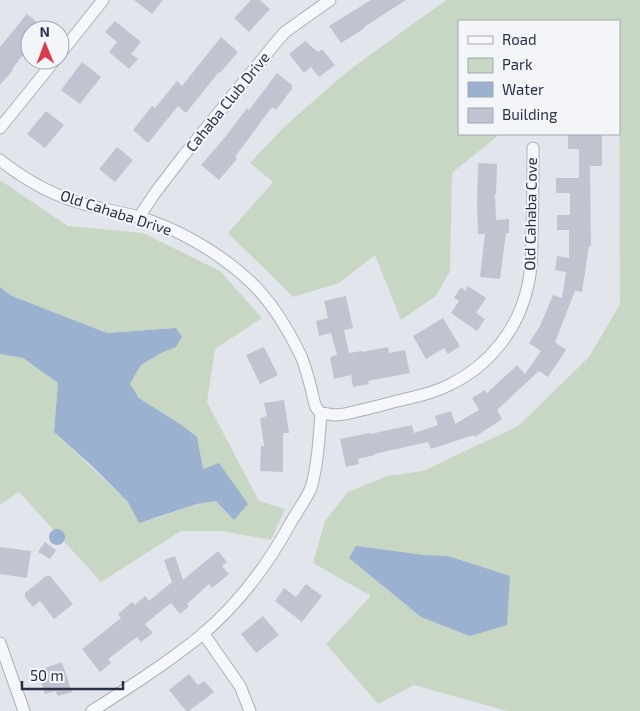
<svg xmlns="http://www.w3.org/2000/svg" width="640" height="711" viewBox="0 0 640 711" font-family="'Exo 2',sans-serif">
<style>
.green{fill:#c7d7c3}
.water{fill:#9ab1d0}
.building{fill:#bfc4d0}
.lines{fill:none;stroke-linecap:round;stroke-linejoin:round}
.minor-casing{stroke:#aab0ba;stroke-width:13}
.minor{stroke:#f6f7fa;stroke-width:11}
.labels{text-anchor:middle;stroke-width:4;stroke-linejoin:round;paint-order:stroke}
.street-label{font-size:15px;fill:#283147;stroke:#f3f5f9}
</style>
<rect width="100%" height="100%" fill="#e2e6ec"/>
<path class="green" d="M446,0H640V711H507L414,685L378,704L326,644L371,596L313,563L325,521L348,492L387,476L423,471L518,426L589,357L620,304L619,21H459V134H500L452,173L450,271L436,296L401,320L375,255L339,283L293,297L228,233L273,182L250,163L285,126L348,71Z
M0,180L68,226L143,233L220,271L262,318L215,349L207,402L259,501L285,509L271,540L222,531H181L101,582L19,492L0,505V354L23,358L58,383L54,432L128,502L154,519L197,504L216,501L203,469L180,424L139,398L130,384L141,365L161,353L176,347V328L107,333L12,296L0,287Z"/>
<path class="water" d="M0,287L12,296L107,333L176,328L182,337L176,347L161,353L141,365L130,384L139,398L180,424L197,437L203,469L219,463L248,504L234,520L216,501L197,504L139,523L128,502L93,467L54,432L58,383L23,358L0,354Z
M49 537a8 8 0 1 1 16 0a8 8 0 1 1-16 0Z
M356,546L423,555L448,556L510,576L507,625L470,636L421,617L349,558Z"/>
<path class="building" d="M134,0H163L152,14Z
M251,0H260L270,9L249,32L234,18Z
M371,0H406L364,27L365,28L341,43L329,26Z
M27,14L47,30H30V46L12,69L13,70L0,85V47Z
M115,21L141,42L131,54L138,59L129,69L109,52L117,42L105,32Z
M221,37L238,52L220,73L219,72L186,113L178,106L148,143L133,130L152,106L155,108L177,81L182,86Z
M305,41L318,52L322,49L335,65L319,77L311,67L304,73L289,54Z
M82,62L101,77L80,104L61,90Z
M277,73L292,85V89L276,110L272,107L235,157L237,159L219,180L201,165L226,136L247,108L249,110Z
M46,111L64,125L45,148L27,134Z
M568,134H602V166H590L591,246H589L582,292L575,291L555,342L566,350L548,377L539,371L497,410L502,419L475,437L474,435L431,449L428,442L374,454L375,455L358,459L359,464L346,467L340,439L370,433V434L412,425L414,433L438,425L435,416L451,411L455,424L479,410L472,398L485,390L487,393L517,365L525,374L541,351L529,343L540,326L553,295L562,298L566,272L555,270L557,256L569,258V230H557V215H570V193H556V178H579V149H568Z
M117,147L133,160L115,182L99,169Z
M478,163L497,164L496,194H495L496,220L509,219V233H506L500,279L480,277L485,234H478L477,203Z
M468,286L486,298L476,313L485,319L477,331L451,313L459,301L454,298L461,287L465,291Z
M346,296L353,328L344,330L349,353L362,351V352L388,347L389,353L405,350L410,373L368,381L369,384L353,387L351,375L334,379L330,357L337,355L331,333L319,336L316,321L328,318L324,301Z
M443,318L460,346L448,354L444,348L426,359L413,336Z
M264,347L278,375L260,384L246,355Z
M284,400L289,433H283V472L260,471L261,446H264L260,418L267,416L264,403Z
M45,542L56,550L50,559L38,552Z
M0,547L31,551L27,578L0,574Z
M218,551L227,562L222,566L229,574L212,588L209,584L187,604L189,606L180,614L171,603L145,624L153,633L141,642L137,637L108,659L111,663L100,672L82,649L121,618L118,614L132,602L135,605L145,596L149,601L172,582L164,560L175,556L183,580Z
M46,576H50L73,604L54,619L40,601L33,607L25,597V593Z
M306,584L322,596L302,622L275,601L284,588L296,597Z
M263,616L279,635L256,653L241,634Z
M62,662L72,692L58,696L55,691L45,694L37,671Z
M189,674L198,685L204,681L214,692L189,711H186L169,690Z"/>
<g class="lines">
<g class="minor-casing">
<path id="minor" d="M60,54L103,0
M0,128L55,60
M0,160C24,179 54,196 84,204C102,209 121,212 139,217C176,228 216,251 244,276C269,297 287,327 301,356C306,368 309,380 312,392C313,397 314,403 316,407C317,409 319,411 321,413C319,438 318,464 311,488C307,498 296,513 290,524C267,566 236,607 198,638C164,665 128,688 92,711
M139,217L155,193L184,155L277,41L285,32L330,0
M321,413L335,415L345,414C362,410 380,406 397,401C415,397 434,393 451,384C490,365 519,328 528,285C532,268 532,250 532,232C533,204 533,176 533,148
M203,633L240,686L250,711
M0,643L24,711"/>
</g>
<use href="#minor" class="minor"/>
</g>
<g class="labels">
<g class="street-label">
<text transform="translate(228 102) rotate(-51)" y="5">Cahaba Club Drive</text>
<text transform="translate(116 213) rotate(18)" y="5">Old Cahaba Drive</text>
<text transform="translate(531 214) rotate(-89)" y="5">Old Cahaba Cove</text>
</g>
</g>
<rect x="458" y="20" width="162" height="115" fill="#f3f5f9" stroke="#a2a7b2"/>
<rect x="468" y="36" width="25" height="8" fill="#f6f7fa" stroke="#a2a7b2"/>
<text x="502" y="45" font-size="15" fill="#283147">Road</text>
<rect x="468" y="58" width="25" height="15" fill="#c7d7c3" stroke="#a2a7b2"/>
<text x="502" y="70" font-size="15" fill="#283147">Park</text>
<rect x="468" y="82" width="25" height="15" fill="#9ab1d0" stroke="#a2a7b2"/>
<text x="502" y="95" font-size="15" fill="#283147">Water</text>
<rect x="468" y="108" width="25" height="15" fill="#bfc4d0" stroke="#a2a7b2"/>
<text x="502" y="120" font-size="15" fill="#283147">Building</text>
<g transform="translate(45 45) rotate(359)"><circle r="24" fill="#f3f5f9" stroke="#a2a7b2"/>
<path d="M0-4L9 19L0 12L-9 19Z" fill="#dd3b4a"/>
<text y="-8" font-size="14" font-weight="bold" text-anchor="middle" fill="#283147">N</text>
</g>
<path d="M22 681v8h101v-8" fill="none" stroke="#283147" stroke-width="2.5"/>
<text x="30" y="681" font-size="15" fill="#283147" stroke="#f3f5f9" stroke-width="4" paint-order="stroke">50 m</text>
</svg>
